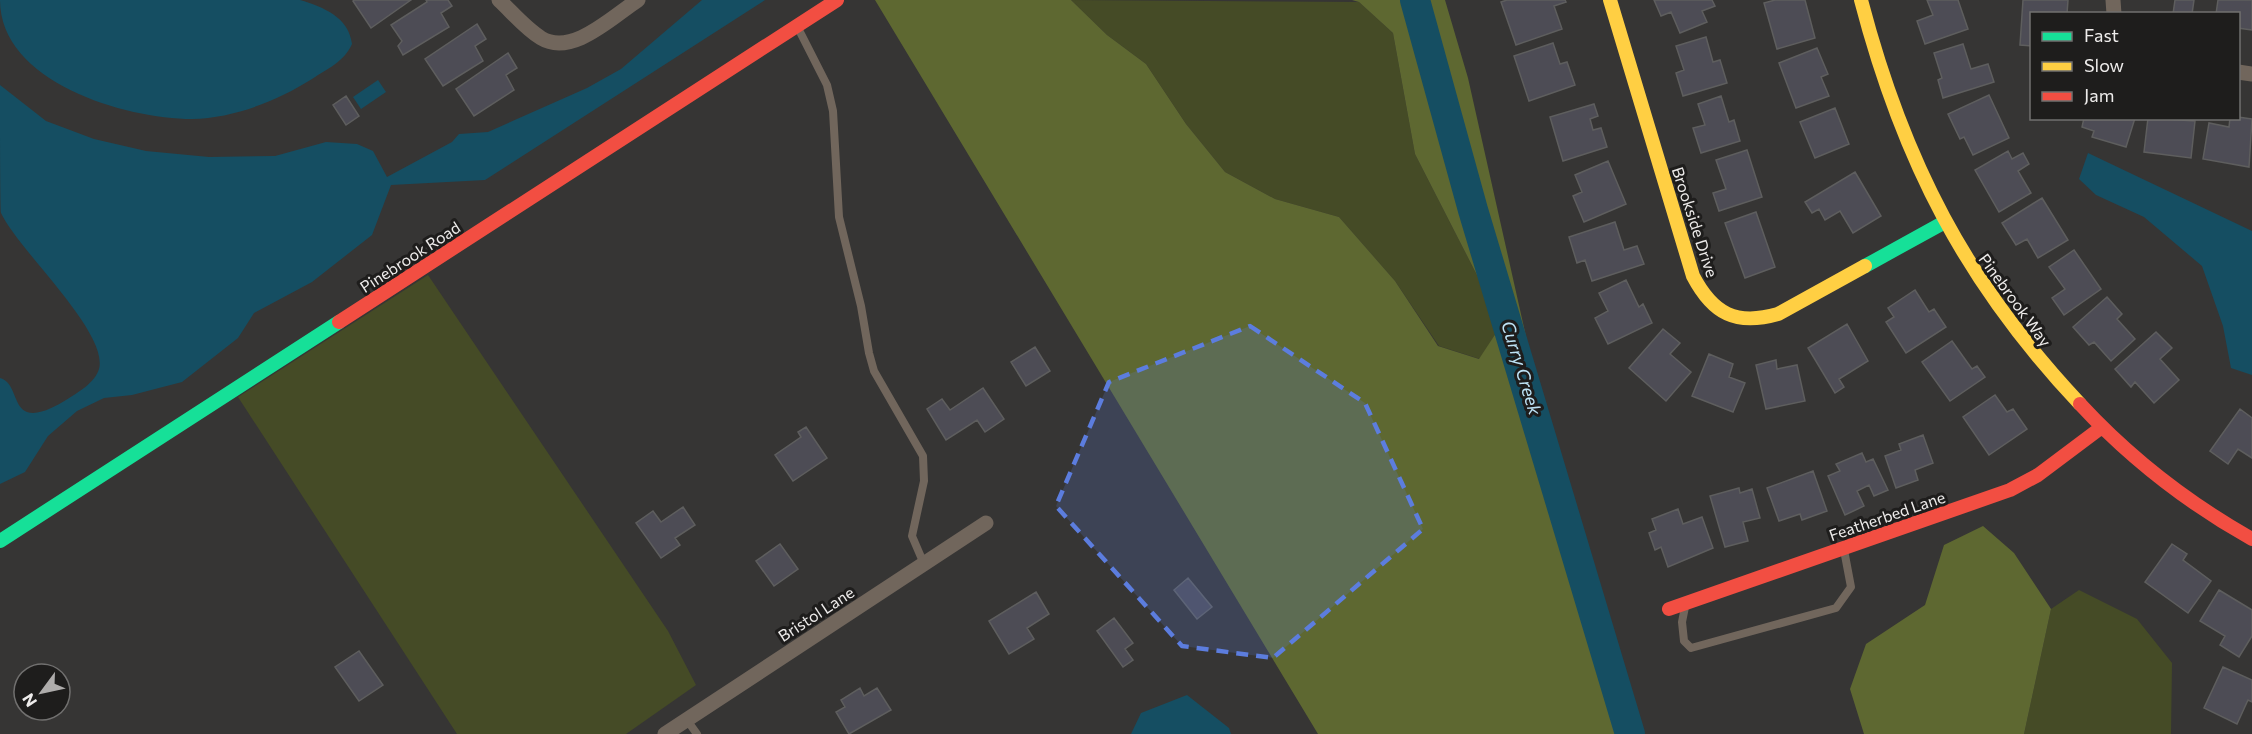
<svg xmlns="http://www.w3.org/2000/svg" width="2252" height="734" viewBox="0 0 2252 734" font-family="Commissioner,sans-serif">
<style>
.green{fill:#454b26}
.forest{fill:#5e6831}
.water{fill:#154e62}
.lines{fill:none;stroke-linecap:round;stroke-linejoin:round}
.river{stroke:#154e62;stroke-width:30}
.building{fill:#4d4c55;stroke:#5e5e5e;stroke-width:1.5}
.lane{stroke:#71665c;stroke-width:8}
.street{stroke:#71665c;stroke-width:15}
.fast{stroke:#16e098;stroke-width:14}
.slow{stroke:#ffcf43;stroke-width:14}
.jam{stroke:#f24e42;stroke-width:14}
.marked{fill:#5c7dde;fill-opacity:0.2;stroke:#5c7dde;stroke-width:4.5;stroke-dasharray:12 8;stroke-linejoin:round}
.labels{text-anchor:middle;stroke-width:6;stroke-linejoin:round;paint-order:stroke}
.street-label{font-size:16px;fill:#eeeceb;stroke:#1e1d1c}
.water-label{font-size:18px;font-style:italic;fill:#bde3f6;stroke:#1e1d1c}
</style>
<rect width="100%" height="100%" fill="#363534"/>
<path class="green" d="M1071,0L1359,2L1393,33L1415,154L1502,324L1480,359L1439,346L1395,281L1339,217L1275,199L1225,172L1186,124L1146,64L1107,35Z
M428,275L668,631L696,685L626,734H457L238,397Z
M2079,590L2137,619L2172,663L2171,734H2024L2051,609Z"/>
<path class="forest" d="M875,0H1071L1107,35L1146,64L1186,124L1225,172L1275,199L1339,217L1395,281L1438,346L1479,359L1502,324L1415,154L1393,33L1359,2L1352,0H1445L1468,78L1547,430L1637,734H1318Z
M1983,526L2014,553L2051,609L2024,734H1864L1850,689L1866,644L1925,605L1944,545Z"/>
<path class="water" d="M0,0H300C323,7 349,17 352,44C344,62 327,69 312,79C277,101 234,118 192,119C125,119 0,82 0,0Z
M702,0H765L485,180L391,185L372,235L312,282L254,313L238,338L182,382L132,395L104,398L77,411L48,436L25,472L0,484V378C16,382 13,407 27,412C39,416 56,406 66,400C77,393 95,383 99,369C109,332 18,250 1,213C0,201 0,105 0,85L46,121L94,139L146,151L209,157L275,156L326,142L357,144L373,151L387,177L452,142L459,134L488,132L587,88L621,69Z
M378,80L386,92L361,109L353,97Z
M2088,153L2252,231V375L2231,368L2223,326L2202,266L2144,217L2096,195L2079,179Z
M1187,695L1229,728L1231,734H1131L1141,713Z"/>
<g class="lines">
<path class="river" d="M1415,0L1473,210L1630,734"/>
</g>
<path class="building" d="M411,0L371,28L353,1L354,0Z
M426,0H448L452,6L441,13L449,27L403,55L398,46L402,41L391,25L427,2Z
M1507,0H1565L1566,2L1554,6L1562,29L1516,45L1501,2Z
M1654,0H1712L1715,6L1702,11L1707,22L1680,33L1671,12L1661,16Z
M1775,0H1805L1815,38L1777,49L1764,3Z
M1927,0H1958L1968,29L1925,44L1917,21L1933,15Z
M2023,0H2068L2067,14H2032V46L2020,45Z
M2175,0H2194L2192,14H2173Z
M2218,0H2252V30L2238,28V14H2216Z
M477,24L486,39L475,46L483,61L443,86L425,59Z
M1706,37L1713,62L1720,60L1727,83L1683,96L1676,73L1684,70L1676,46Z
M1553,43L1560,64L1567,62L1575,85L1529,101L1514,56Z
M1963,44L1971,69L1988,64L1994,82L1943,98L1938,80L1942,78L1934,53Z
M1817,48L1828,74L1821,77L1829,96L1796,108L1779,63Z
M508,53L517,68L506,75L514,90L474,116L456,89Z
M1989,95L2009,138L1973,155L1964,137L1960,139L1948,114Z
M346,96L359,116L346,125L333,105Z
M1721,96L1729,122L1734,120L1740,141L1701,153L1693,128L1705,125L1698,104Z
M1594,104L1598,116L1590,119L1593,130L1601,128L1607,147L1563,161L1550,117Z
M1835,108L1849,144L1815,158L1800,122Z
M2238,117L2252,119L2249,167L2203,159L2209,123L2229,127L2230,118Z
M2084,118H2135L2126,147L2092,137L2094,131L2082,127Z
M2148,118L2195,121L2191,158L2144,152Z
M1747,150L1762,197L1719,211L1713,193L1726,189L1716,160Z
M2008,151L2012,159L2023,153L2029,164L2018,171L2031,193L1999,212L1975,170Z
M1608,161L1626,204L1584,222L1573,196L1582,192L1575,175Z
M1855,172L1881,216L1853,233L1840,211L1825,220L1819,209L1812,213L1805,202Z
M2042,198L2068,240L2038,258L2027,239L2016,245L2002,223Z
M1756,212L1775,267L1745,278L1725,223Z
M1615,222L1624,250L1637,246L1644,264L1592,281L1585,260L1577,263L1569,237Z
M2074,250L2101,289L2064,315L2052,298L2065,289L2049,267Z
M1626,280L1639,307L1643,304L1652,323L1608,344L1595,318L1608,311L1599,293Z
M1915,290L1929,312L1934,309L1946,327L1906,353L1886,322L1894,317L1888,308Z
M2107,297L2122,314L2117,319L2135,339L2111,361L2094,342L2089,345L2073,327Z
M1847,324L1868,361L1839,379L1844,387L1835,393L1808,348Z
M1663,329L1680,343L1670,354L1691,372L1666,401L1629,368Z
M2156,332L2172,348L2160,359L2179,380L2154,403L2135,382L2131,387L2115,369Z
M1952,341L1972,369L1977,366L1985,377L1950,401L1922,362Z
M1035,347L1050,371L1026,386L1011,362Z
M1709,354L1733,364L1729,377L1745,383L1733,412L1692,396Z
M1776,360L1777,369L1797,365L1805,401L1766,409L1756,365Z
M983,388L1004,419L985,432L977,420L946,440L927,409L942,399L950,410Z
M1995,395L2007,412L2013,409L2027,429L1989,455L1963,417Z
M2240,409L2252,418V458L2238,449L2228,464L2210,451Z
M806,427L827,458L793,481L775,455L801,437L798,432Z
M1923,435L1933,463L1915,470L1918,480L1896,488L1885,456L1901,450L1899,444Z
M1862,453L1866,462L1873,459L1888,490L1874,496L1869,485L1857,491L1864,506L1845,515L1828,476L1840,471L1836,464Z
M1813,471L1827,511L1802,520L1800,514L1779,521L1767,488Z
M1739,488L1740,493L1752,489L1760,518L1743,522L1748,541L1725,547L1710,496Z
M683,507L695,525L675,538L680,545L661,558L636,523L653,511L661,522Z
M1678,509L1683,524L1702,517L1713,548L1668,567L1661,547L1655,550L1649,533L1656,530L1652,519Z
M780,544L798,569L774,586L756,561Z
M2172,544L2187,554L2183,560L2211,581L2188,613L2145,582Z
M1188,578L1212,607L1197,619L1174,590Z
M2219,590L2252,610V636L2239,657L2220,645L2225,636L2200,621Z
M1036,592L1049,614L1027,628L1034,639L1009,654L989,621Z
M1114,618L1133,643L1125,649L1133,660L1123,667L1097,631Z
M359,651L383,685L359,701L335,667Z
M2223,667L2252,680V702L2248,700L2237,724L2204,708Z
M860,688L864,696L877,688L891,710L849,734L836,712L845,707L841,700Z"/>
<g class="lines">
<path class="lane" d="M798,28L827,85L833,111L839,217L861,306L869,353L874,371L923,456L924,481L912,536L924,564
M1685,607L1682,622L1684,641L1691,648L1836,608L1851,587L1844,550
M687,720L697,734"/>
<path class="street" d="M499,0C512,12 525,28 541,38C572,57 612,17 638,0
M2113,0L2114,14
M2238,72L2252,74
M665,734L986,523"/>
<path class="fast" d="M1865,266L1943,223
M0,541L339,322"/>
<path class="slow" d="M1610,0L1693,276C1713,314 1736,326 1778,314L1865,266
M1861,0C1903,161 1966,283 2080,404"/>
<path class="jam" d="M339,322L837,0
M2080,404C2130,458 2188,503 2252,539
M1669,609L2010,490L2038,475L2102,427"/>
</g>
<path class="marked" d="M1250,326L1365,403L1423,529L1273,658L1182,646L1056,506L1109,382Z"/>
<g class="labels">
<g class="street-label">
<text transform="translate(1695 222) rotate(72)" y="6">Brookside Drive</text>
<text transform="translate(410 257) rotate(-33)" y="6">Pinebrook Road</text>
<text transform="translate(2015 300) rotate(54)" y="6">Pinebrook Way</text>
<text transform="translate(1887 516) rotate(-19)" y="6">Featherbed Lane</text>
<text transform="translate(816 614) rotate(-33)" y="6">Bristol Lane</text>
</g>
<g class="water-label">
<text transform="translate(1521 368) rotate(73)" y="6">Curry Creek</text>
</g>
</g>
<rect x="2030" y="12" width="210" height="108" fill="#1e1d1c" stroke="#71706f" stroke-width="1.5"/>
<rect x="2042" y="32" width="30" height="9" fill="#16e098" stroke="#71706f" stroke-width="1.5"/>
<text x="2084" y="42" font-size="18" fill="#eeeceb">Fast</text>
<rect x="2042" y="62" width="30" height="9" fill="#ffcf43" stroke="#71706f" stroke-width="1.5"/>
<text x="2084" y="72" font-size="18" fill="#eeeceb">Slow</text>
<rect x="2042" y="92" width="30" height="9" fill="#f24e42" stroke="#71706f" stroke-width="1.5"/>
<text x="2084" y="102" font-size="18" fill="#eeeceb">Jam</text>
<g transform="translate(42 692) rotate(237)"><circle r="28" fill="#1e1d1c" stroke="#71706f" stroke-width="1.5"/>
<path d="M0-4.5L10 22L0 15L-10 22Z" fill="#aeacab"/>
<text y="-9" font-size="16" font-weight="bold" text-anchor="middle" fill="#eeeceb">N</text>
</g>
</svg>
